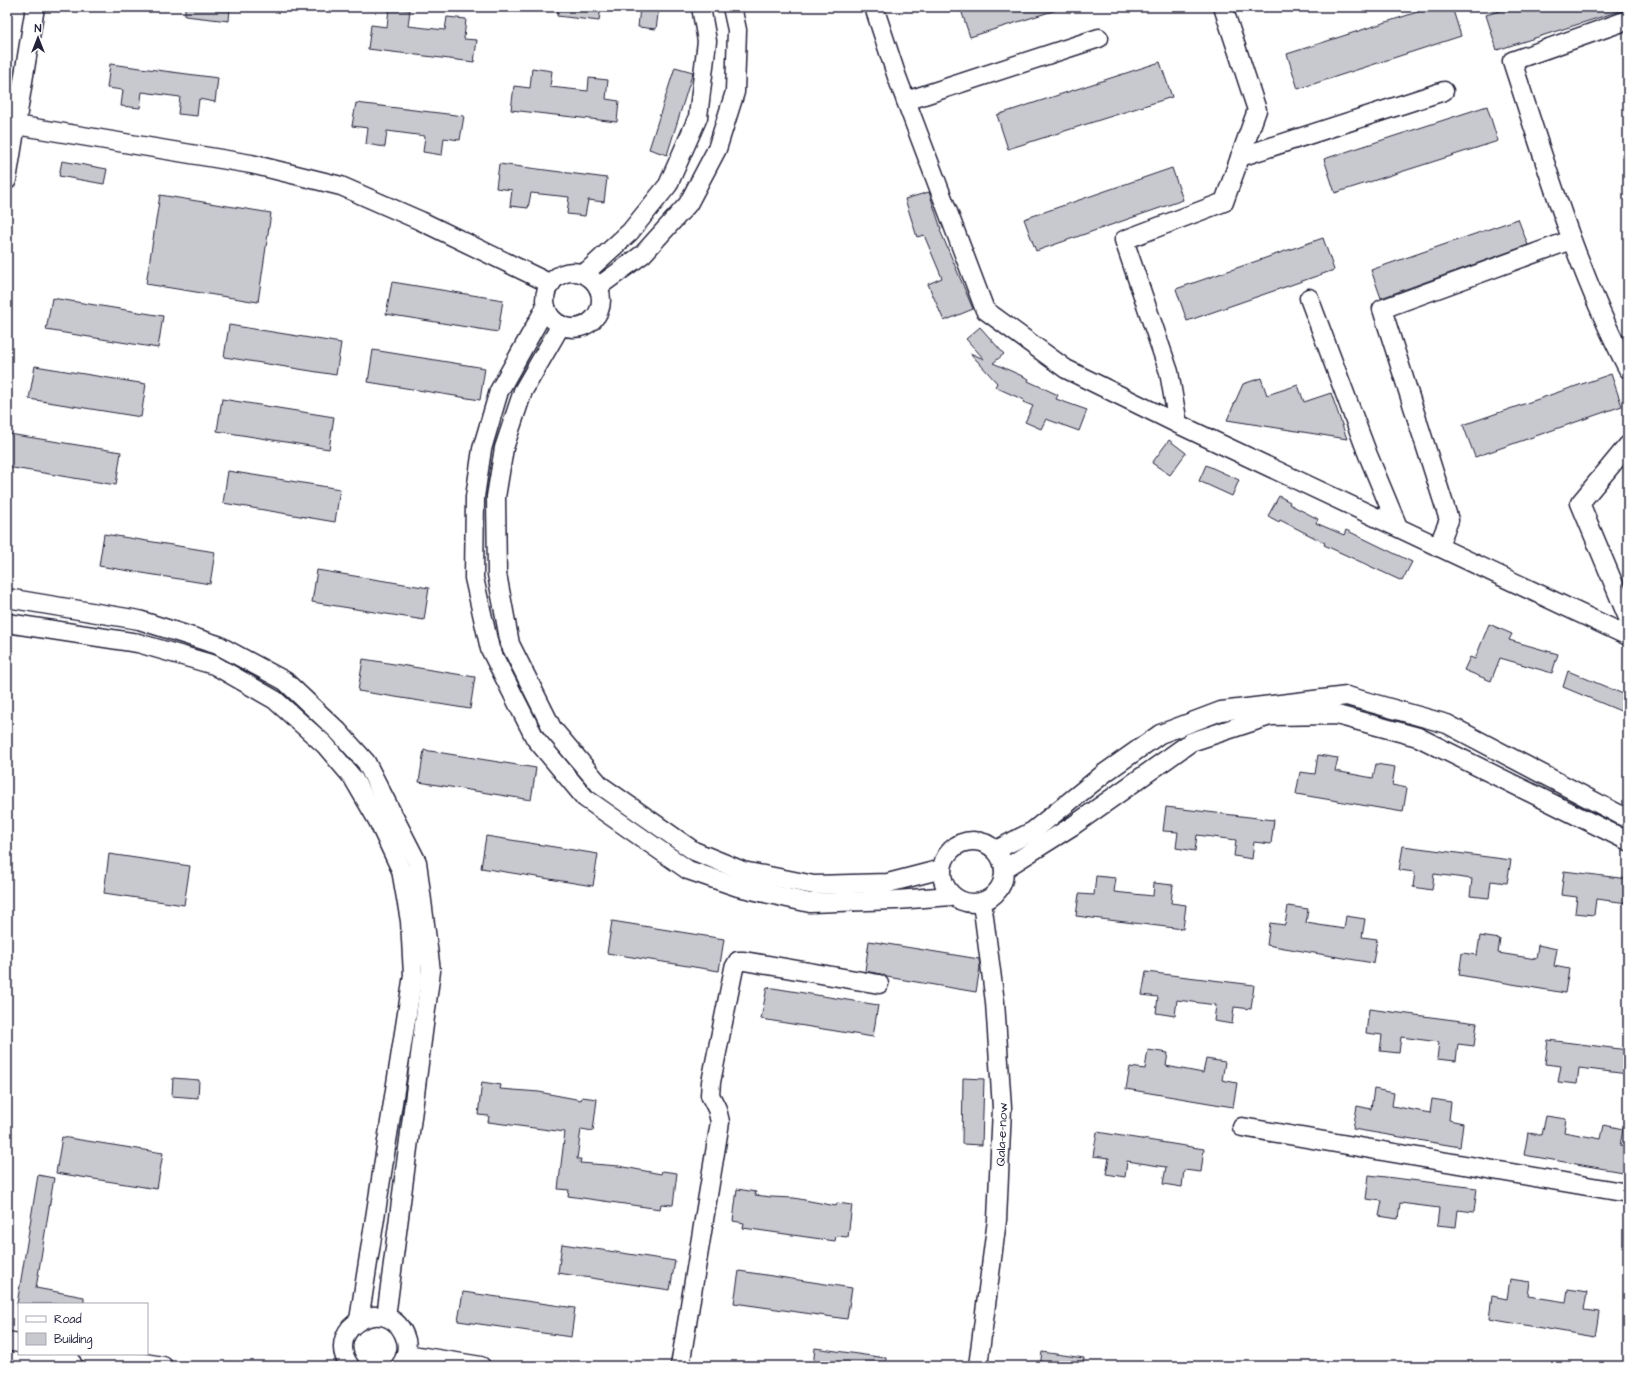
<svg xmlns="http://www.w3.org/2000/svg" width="1635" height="1373" viewBox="0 0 1635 1373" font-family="'Architects Daughter',sans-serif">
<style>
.building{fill:#c8c8cf;stroke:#22223b}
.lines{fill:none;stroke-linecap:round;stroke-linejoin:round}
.minor-casing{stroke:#22223b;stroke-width:21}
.minor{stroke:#fff;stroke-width:18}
.labels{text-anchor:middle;stroke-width:4;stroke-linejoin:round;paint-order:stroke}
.street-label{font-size:13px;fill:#22223b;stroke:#fff}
</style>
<rect width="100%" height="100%" fill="#fff"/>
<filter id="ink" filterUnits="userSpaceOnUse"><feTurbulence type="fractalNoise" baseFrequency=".025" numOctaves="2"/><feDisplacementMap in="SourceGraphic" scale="8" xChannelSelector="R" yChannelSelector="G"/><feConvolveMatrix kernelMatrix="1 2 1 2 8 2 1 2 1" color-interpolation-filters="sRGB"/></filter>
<g filter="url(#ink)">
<path class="building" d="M185,7H230L229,21L185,16Z
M558,7H601L599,21L557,16Z
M640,7H659L656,29L638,27Z
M960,7H1055L1056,10L970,37Z
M1433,7H1452L1461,36L1298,89L1287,54Z
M1513,7H1622L1623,10L1497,50L1486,15Z
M389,8L410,10L408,26L445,30L447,17L466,19L464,39L477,40L474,62L368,49L371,25L387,27Z
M1160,62L1172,97L1008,149L997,115Z
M110,64L218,78L215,102L199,99L197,116L178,114L180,97L142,92L140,108L121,106L123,90L107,88Z
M675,67L693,72L667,155L649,149Z
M532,68L552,71L550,87L588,91L589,78L608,80L606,99L619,101L617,122L511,110L514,86L530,88Z
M356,103L464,116L460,140L444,138L442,155L423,152L425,136L387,131L385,147L366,144L368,128L352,126Z
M1487,106L1498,141L1335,193L1324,159Z
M62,161L107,169L104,184L59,176Z
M499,164L607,178L604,202L588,200L585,216L567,214L569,197L531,193L528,208L510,206L512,190L496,188Z
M1172,168L1183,200L1036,251L1024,219Z
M929,192L941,229L940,230L973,309L944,321L928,284L942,278L924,235L917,237L905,199Z
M160,195L271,213L258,302L146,284Z
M1518,219L1528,245L1381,298L1371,270Z
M1323,238L1334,270L1187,321L1176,289Z
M392,282L503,300L498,332L386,314Z
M52,298L163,316L158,348L46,330Z
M229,325L341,343L336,375L224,357Z
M980,327L1004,354L993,363L1029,379L1028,381L1058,395L1056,399L1087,410L1079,431L1046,419L1041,429L1025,422L1033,406L1023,402L1024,400L995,387L997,383L970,353L984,359L966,339Z
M373,350L485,368L480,400L368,382Z
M35,366L146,384L141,417L29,399Z
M1611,374L1622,406L1475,457L1463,425Z
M1261,378L1267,395L1298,385L1304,402L1331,393L1347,439L1227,420L1243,384Z
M222,399L334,417L329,449L217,431Z
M9,434L121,452L116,485L7,467V449Z
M1169,440L1186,453L1170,475L1152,463Z
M1206,465L1239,480L1232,496L1199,481Z
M228,471L340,489L335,522L223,503Z
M1279,496L1290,502L1289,504L1318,519L1316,523L1344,535L1346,530L1412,562L1402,581L1324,545L1325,543L1280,520L1279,522L1268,516Z
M104,534L215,552L210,584L99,566Z
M317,570L429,588L424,620L312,602Z
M1489,624L1512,634L1509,640L1558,654L1552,673L1500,658L1491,681L1464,670L1470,657L1475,659Z
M363,659L475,677L470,709L358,691Z
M1568,671L1628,696V700L1623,712L1563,687Z
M424,750L536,768L531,800L419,782Z
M1318,755L1338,758L1335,771L1373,778L1376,764L1395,767L1392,785L1407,788L1403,812L1296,794L1300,772L1315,774Z
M1166,807L1274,820L1271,844L1254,842L1252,859L1234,856L1236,840L1197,835L1195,851L1176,848L1178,832L1163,831Z
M486,836L598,854L593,886L481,868Z
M1403,846L1511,860L1507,883L1491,881L1489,898L1470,896L1472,879L1434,874L1432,890L1413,887L1415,872L1399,870Z
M109,854L190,866L184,905L104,893Z
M1564,871L1628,879V903L1596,899L1594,915L1575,913L1577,897L1561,895Z
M1096,876L1116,878L1114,892L1153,896L1154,883L1173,885L1171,903L1186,905L1183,929L1076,916L1079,894L1094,895Z
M1288,906L1308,909L1306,923L1344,929L1346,916L1365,919L1362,937L1377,939L1373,963L1267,945L1270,923L1285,925Z
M612,921L724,939L719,971L607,953Z
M1480,936L1500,939L1498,953L1536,959L1538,945L1557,949L1554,966L1569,969L1565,993L1459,975L1462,953L1477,955Z
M869,941L979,959L980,967L976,992L887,977L881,974L865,971Z
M1146,972L1254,985L1251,1009L1234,1007L1232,1024L1214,1021L1216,1005L1177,1000L1175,1016L1156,1013L1158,997L1142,995Z
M767,987L878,1005L873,1037L761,1019Z
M1369,1009L1477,1023L1474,1046L1458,1044L1456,1061L1437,1059L1439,1042L1401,1037L1399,1053L1380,1051L1382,1035L1366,1033Z
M1548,1040L1628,1050V1074L1579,1068L1577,1084L1558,1082L1561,1066L1545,1064Z
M1148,1050L1168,1053L1166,1066L1203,1073L1206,1059L1225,1062L1222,1080L1237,1083L1233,1107L1126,1089L1130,1067L1145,1069Z
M173,1078L199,1080L198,1098L172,1096Z
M963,1078L984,1079L982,1145L962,1144Z
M482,1082L501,1085L500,1089L539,1092L581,1100L582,1097L597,1099L593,1131L581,1129L577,1159H581L580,1163L619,1166L661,1174L662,1171L677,1173L673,1205L661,1204L660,1209L568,1196L569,1190L558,1189L565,1132L488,1122L489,1116L478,1115Z
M1374,1089L1394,1093L1392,1106L1430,1113L1432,1099L1451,1102L1449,1120L1463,1123L1460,1147L1353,1129L1357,1106L1371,1109Z
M1546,1116L1566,1119L1564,1132L1601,1139L1604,1125L1623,1129L1620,1146L1628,1148V1173L1524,1155L1528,1133L1542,1135Z
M1097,1132L1204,1149L1201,1172L1184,1170L1182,1187L1163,1184L1166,1167L1127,1161L1125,1177L1106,1174L1109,1158L1093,1156Z
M62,1137L163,1153L157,1189L56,1173Z
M38,1175L54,1178L36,1288L84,1297V1304H17Z
M1369,1175L1477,1188L1474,1212L1458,1210L1456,1227L1437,1225L1439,1208L1400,1203L1398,1219L1379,1216L1382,1201L1366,1199Z
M737,1189L756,1192L755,1195L771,1197L794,1198L836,1206L837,1203L852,1205L848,1237L836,1236L835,1241L743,1228L744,1223L733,1221Z
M562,1244L675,1261L670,1290L558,1273Z
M739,1271L852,1288L847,1319L734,1303Z
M1510,1279L1530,1282L1528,1296L1566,1302L1568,1289L1587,1292L1584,1310L1599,1312L1595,1337L1489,1319L1492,1296L1507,1299Z
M463,1292L575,1308L571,1337L458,1321Z
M815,1348L886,1358V1366H813Z
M1042,1352L1084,1358L1083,1366H1040Z"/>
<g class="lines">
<g class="minor-casing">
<g id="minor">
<path d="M874,7L897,77L985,310L1066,369L1178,424L1628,636"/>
<path d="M1628,20L1512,61C1546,165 1577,271 1628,369"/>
<path d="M906,101L1099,38"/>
<path d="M16,125L251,164L341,186L421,221L551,284"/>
<path d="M1240,157L1444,91"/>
<path d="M7,180L35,7"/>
<circle cx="573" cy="300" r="28"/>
<path d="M584,274L630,232L668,185L698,117L707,41L701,7"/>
<path d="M598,287L643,254L688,204L717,149L735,92L737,30L732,7"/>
<path d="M1309,298L1368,455L1398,527"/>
<path d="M546,307L499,391L482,449L475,497L474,578L490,649L535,738L585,798L688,870L738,887L810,903L896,900L952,896"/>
<path d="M561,325L523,391L504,448L496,497L497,574L510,644L552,728L600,785L694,851L743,871L814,885L888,883L942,869"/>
<path d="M1178,424L1169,372L1124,240L1224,202L1257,110L1223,7"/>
<path d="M1628,445L1580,503L1628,618"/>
<path d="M1438,547L1449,520L1382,309L1571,240"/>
<path d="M7,598L139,620L218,645L285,681L338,731L366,762L417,862L431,971L386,1317"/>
<path d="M7,623L138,643L214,665L275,700L325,745L353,778L378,821L401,870L410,921L413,975L359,1320"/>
<circle cx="973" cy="872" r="31"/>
<path d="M996,850L1033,831L1106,772L1160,734L1221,711L1347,696L1447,724L1628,819"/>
<path d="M1004,869L1074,825L1191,742L1270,716L1337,715L1418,737L1628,841"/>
<path d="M1242,1127L1628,1193"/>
<path d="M7,1341L19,1343"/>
<path d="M89,1354L163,1366"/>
<path d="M406,1354L481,1366"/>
<path d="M350,1366C321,1327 391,1290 406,1340C408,1348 406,1359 400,1366"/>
<path d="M680,1366L720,1122L717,1109L710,1095L711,1082L734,968L738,961H744L879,984"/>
<path id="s1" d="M978,1366L997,1220L1002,1108L995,1002L982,902"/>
</g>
</g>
<use href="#minor" class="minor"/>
</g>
</g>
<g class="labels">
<g class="street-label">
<text dy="5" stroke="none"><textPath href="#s1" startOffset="233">Qala-e-now</textPath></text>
</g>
</g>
<rect width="1635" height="1373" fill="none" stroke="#fff" stroke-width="24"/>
<rect x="12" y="12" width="1611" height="1349" fill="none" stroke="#22223b" stroke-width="1.5" filter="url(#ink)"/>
<rect x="18" y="1303" width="130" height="52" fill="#ffffff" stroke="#a7a7b1"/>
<rect x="26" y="1316" width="20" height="6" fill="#ffffff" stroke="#a7a7b1"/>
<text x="54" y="1323" font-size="12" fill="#22223b">Road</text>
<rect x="26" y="1333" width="20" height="12" fill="#c8c8cf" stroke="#a7a7b1"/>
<text x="54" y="1343" font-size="12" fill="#22223b">Building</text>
<g transform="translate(38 38)" stroke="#ffffff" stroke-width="3" paint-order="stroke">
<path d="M0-3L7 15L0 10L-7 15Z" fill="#22223b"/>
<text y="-6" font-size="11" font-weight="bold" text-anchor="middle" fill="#22223b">N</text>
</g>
</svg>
